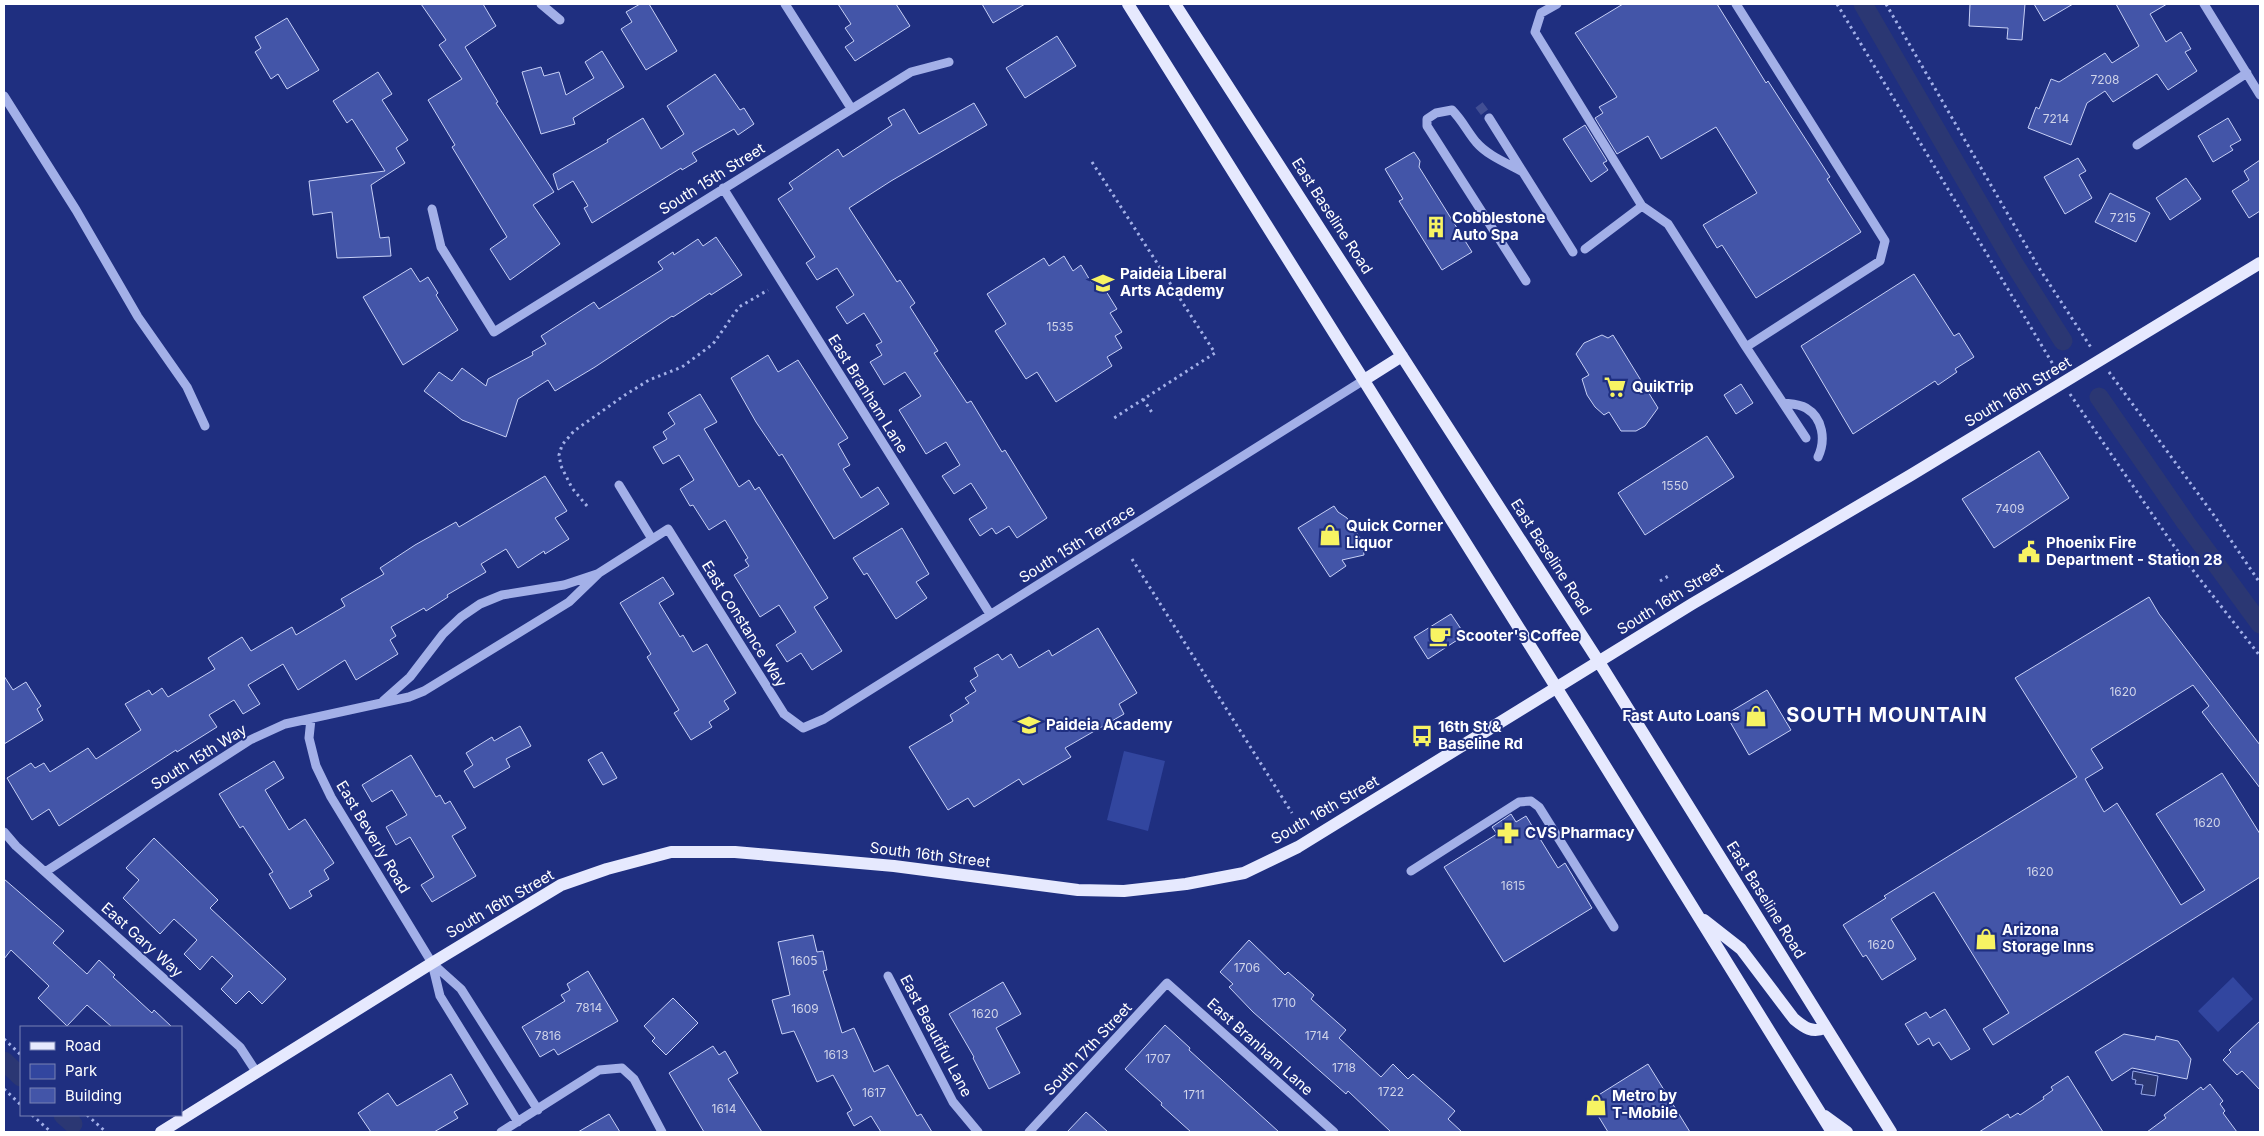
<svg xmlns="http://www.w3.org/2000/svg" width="2264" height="1136" viewBox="0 0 2264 1136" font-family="Inter,sans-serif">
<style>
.green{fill:#32469f}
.water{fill:#2b3773;stroke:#97a8ea}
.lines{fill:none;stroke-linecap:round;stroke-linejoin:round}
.canal{stroke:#2b3773;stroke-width:19}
.building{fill:#4355a8;stroke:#c7d0f6}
.minor-tunnel{stroke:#414e93;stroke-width:9;stroke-dasharray:9 4.5;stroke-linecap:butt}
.path{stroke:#a3b0e8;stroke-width:3;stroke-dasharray:2.5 4;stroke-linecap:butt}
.minor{stroke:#a3b0e8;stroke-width:9}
.major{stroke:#e6e9fe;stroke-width:12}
.labels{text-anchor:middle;stroke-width:4;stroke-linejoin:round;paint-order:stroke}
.number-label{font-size:12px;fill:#d0d4e9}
.street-label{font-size:15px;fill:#fff;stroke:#1f2f80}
.poi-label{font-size:15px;font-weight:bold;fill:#fff;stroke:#1f2f80;text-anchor:start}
.district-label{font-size:20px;font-weight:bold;letter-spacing:1px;fill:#fff;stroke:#1f2f80}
</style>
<rect width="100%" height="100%" fill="#1f2f80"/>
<path class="green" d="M1124,751L1165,761L1148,831L1107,820Z
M2233,977L2253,999L2218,1032L2198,1011Z"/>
<path class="water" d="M2133,1071L2158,1076L2155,1096L2141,1094L2143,1085L2135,1084L2136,1080L2132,1079Z"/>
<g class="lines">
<path class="canal" d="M1863,4L2013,262L2063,341
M2099,397L2186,523L2260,624
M4,1061L21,1077
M63,1115L73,1124"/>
</g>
<path class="building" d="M421,4H483L496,26L465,47L498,102L496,103L554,192L533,205L560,244L510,280L490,249L507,237L452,147L455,145L428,100L462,79L439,45L446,40Z
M640,4H649L677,51L646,70L621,29L632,22L626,12Z
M838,4H896L910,26L855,61L845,47L854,41L845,28L851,24Z
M982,4H1025L993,23Z
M1623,4H1717L1766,83L1768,81L1830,177L1827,179L1861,232L1756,298L1722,245L1717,248L1703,225L1757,193L1716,127L1661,159L1648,136L1617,154L1595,118L1603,113L1599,107L1617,97L1575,33Z
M1970,4H2025L2022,40L2007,39L2008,28L1969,26Z
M2034,4H2073L2044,21Z
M2116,4H2167L2150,14L2166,42L2181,32L2191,49L2185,52L2197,71L2168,90L2157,74L2113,102L2105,91L2087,103L2071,145L2028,128L2036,107L2039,109L2051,79L2059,82L2105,53L2112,63L2139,46Z
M287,18L319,70L287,89L278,74L271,79L255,52L261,48L255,37Z
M1057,36L1076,66L1025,98L1006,68Z
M602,51L624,87L573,118L575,124L541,134L522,72L541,67L544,76L559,72L566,95L594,78L585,62Z
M378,72L392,94L382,100L408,140L396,148L405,163L371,185L380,238L389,237L391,256L337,258L332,212L313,215L309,181L385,171L352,119L347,123L333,101Z
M715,74L740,110L744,108L754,124L738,135L734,129L692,153L697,161L682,170L681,168L592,223L584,208L588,206L573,181L558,190L553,174L608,142L607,140L643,118L661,149L684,134L667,106Z
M974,103L987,125L891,181L849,208L897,282L900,280L915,303L910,307L938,351L934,353L967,403L971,401L1002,452L1005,450L1047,518L1017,538L1009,526L996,534L992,528L980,536L969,519L987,508L971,483L954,494L942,476L960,465L946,442L926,454L899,410L921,396L905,372L884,385L870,362L882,355L876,345L882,342L864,313L847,324L836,307L854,295L837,268L817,280L806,263L815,257L778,199L793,189L789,183L838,149L843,157L892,125L888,118L904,109L919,134Z
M2228,118L2241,140L2230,146L2233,150L2213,162L2198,136Z
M1585,125L1607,161L1603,163L1608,170L1591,182L1563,139Z
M1414,152L1420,161L1419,167L1472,252L1442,270L1399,201L1403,199L1385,169Z
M2078,158L2086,171L2079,175L2092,198L2065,214L2044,177Z
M2260,160V211L2249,218L2232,191L2249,180L2244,171Z
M2186,178L2201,199L2170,220L2156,198Z
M2110,193L2150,213L2136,242L2095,222Z
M716,237L742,275L711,295L710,293L673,317L672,316L595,367L555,391L548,380L518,399L506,437L462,420L424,391L439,372L452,381L462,368L486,386L488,379L533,355L532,352L546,344L541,336L594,302L599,309L663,269L658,262L673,252L674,255L698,239L703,246Z
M1064,256L1073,271L1081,265L1091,282L1098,278L1117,309L1110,313L1122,332L1115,336L1122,348L1107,357L1112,366L1056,402L1037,372L1026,379L995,331L1006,324L987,294L1044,258L1049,266Z
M411,268L420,282L428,277L438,293L436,295L458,330L403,365L363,297Z
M1914,274L1954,336L1959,333L1974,357L1955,369L1957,372L1938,385L1935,381L1853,434L1801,346Z
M1602,335L1608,338L1613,335L1658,408L1645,426L1636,431H1621L1609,412L1604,415L1595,407L1587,395L1582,379L1589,375L1576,354L1584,343Z
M768,355L778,372L798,360L848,438L838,444L850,465L843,469L861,498L878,487L889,504L834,539L782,454L779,456L756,422L731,378Z
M1741,384L1753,403L1736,414L1724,395Z
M700,394L717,422L704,429L739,487L749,480L755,490L759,487L828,598L814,607L842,651L812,670L801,653L787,662L776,645L796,632L779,605L760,617L734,575L749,566L745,560L748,558L725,520L709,530L693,505L690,506L680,489L694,480L679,455L663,464L653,447L667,439L663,432L675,424L668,413Z
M1707,436L1734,477L1645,535L1618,493Z
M2039,451L2069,498L1994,548L1962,499Z
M545,476L567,511L555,518L569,539L545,554L544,551L518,568L506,549L481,564L486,572L447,595L448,597L426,611L424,608L391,627L396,636L390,640L398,654L356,680L345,660L298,690L283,664L248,685L260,704L243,714L234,700L209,715L217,727L177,752L176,750L59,826L49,809L32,820L7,778L31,763L35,768L44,763L50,772L88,748L96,759L141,730L125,704L149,690L152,695L162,688L168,697L215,669L208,658L242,637L251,651L292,627L296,635L345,606L341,599L384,574L380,568L415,545L456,522L459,527Z
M1334,506L1338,512L1347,518L1362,541L1364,555L1342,560L1346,566L1330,577L1298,528Z
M902,528L929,574L916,582L927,598L896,619L867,573L864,575L853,558Z
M663,577L674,594L659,603L680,637L683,635L693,652L707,644L736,693L724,701L729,709L709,722L712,727L691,740L674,713L679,710L647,657L651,654L620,603Z
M2149,597L2159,614L2260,745V788L2202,712L2209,706L2193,685L2091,749L2103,768L2085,779L2104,812L2117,803L2181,905L2205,890L2156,814L2222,773L2260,834V877L1993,1045L1983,1029L2009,1013L1934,892L1891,919L1916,959L1882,980L1866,955L1863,957L1843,925L1886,898L1884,896L2077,777L2015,678Z
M1451,614L1465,635L1428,659L1414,637Z
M1098,628L1137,693L1119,704L1124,714L1065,748L1071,757L1023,785L1019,779L974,807L968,798L948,810L909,747L953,721L950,715L969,703L965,698L976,691L970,681L978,676L974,668L998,654L1002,660L1011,654L1019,668L1049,650L1052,656Z
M4,676L13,690L26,682L41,706L37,709L43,720L4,744Z
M1767,690L1791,730L1749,755L1729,720L1730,712Z
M520,726L531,746L506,759L510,767L474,788L464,771L473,765L466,753L492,737L494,741Z
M602,752L617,778L603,785L588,760Z
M411,755L436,797L440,795L445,804L450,801L466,828L452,836L476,876L432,902L421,885L434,877L410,837L396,845L386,827L407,815L392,790L372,802L362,785Z
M274,761L284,778L265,790L289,830L305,819L334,863L324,870L329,879L309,891L312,896L290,909L269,874L273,872L243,826L240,828L219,794Z
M1511,814L1516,822L1526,816L1558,868L1565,863L1592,908L1504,962L1444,867L1497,834L1492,827Z
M154,838L218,900L210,908L286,979L262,1004L249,991L236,1004L221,989L233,976L212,956L200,970L184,954L197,940L174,919L160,934L123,898L139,880L126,868Z
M4,879L64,931L53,943L87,974L99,960L115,975L113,977L152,1013L154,1010L172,1027H112L87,1005L67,1026L38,998L49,986L11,950L4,959Z
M813,935L817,952L823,951L827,970L823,971L842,1033L854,1028L874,1072L888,1065L917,1116L921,1114L932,1132H881L871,1116L854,1126L847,1113L852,1110L833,1075L817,1082L794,1031L782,1034L772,1000L790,995L778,942Z
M1249,940L1285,975L1288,972L1314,995L1311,999L1346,1030L1339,1038L1381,1077L1393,1064L1408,1079L1413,1074L1455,1111L1448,1119L1462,1132H1391L1348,1091L1346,1094L1253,1012L1229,987L1233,984L1220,972Z
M588,971L618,1021L558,1055L554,1049L540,1057L522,1027L565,1001L561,995L570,990L567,984Z
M1003,982L1021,1014L996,1028L1020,1073L989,1089L973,1058L974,1057L949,1014Z
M673,998L698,1023L666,1055L652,1041L655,1038L644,1026Z
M1945,1009L1970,1049L1951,1060L1939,1042L1933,1046L1929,1038L1918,1045L1905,1024L1926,1012L1930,1018Z
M2260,1021V1090L2242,1071L2237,1075L2223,1060L2231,1052L2229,1050Z
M1165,1025L1190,1048L1189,1050L1279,1132H1191L1161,1105L1162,1103L1125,1069Z
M2124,1034L2155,1040L2156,1036L2178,1041L2191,1059L2187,1079L2132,1068L2112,1081L2095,1052Z
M713,1046L719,1055L725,1051L738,1073L728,1079L762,1132H704L669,1073Z
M1648,1064L1690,1132H1608L1589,1101Z
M451,1074L468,1104L454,1112L458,1118L434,1132H371L358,1113L388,1093L397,1106Z
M2068,1076L2103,1132H1979L2008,1114L2010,1118L2018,1113L2020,1115L2044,1099L2043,1097L2053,1090L2051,1087Z
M2210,1084L2223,1101L2220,1104L2225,1111L2223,1113L2237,1132H2147L2166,1118L2164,1115L2201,1087L2203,1090Z
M1086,1112L1108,1132H1067Z
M609,1114L620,1132H578Z"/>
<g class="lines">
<path class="minor-tunnel" d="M1479,105L1489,118"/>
<path class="path" d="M1837,4L2057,371
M1886,4L2039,268L2092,349
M1092,162L1215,353L1111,420
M2109,372L2213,514L2260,583
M2070,394L2174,546L2260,656
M1143,399L1153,414
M587,506L572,488L561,466L559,455L562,445L574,431L625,395L649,380L682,367L713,344L739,307L768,290
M1132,559L1292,813
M1660,581L1670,575
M4,1039L21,1055
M4,1089L21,1105
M32,1115L51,1132
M87,1115L106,1132"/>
<path class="minor" d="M541,4L560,20
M785,4L851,108
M1557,4L1541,13L1535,32L1642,206L1668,224L1746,347L1880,261L1885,241L1736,4
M2204,4L2260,95
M4,96L76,210L138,317L187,387L205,426
M1489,118L1573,252
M2137,145L2247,73
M1523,172C1507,163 1488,156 1476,142C1467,131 1462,120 1452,110L1436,113L1427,119V126L1526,281
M723,188L990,614
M432,209L441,247L494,332L911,72L949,62
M1585,249L1642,206
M1746,347L1806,438
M1783,403C1790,404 1799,404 1806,408C1823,418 1826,440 1818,457
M619,485L652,539
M383,701L410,677L443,634L461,617L480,604L502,595L564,585L597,574
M311,719L309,738L316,766L331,797L432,963L461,989L538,1110
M4,832L16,846L240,1047L257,1073
M1411,871L1519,802L1531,801L1539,807L1614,927
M45,872L250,740L285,724L409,697L424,691L569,602L599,573L668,529L784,714L803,728L824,719L1364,380
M432,963L440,996L518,1122
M888,976L953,1102L978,1132
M501,1132L599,1070L622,1068L634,1079L662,1132
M1029,1132L1167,983L1334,1132"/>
<path class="major" d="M1128,4L1581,727L1832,1132
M1175,4L1599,662L1891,1132
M1364,380L1402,356
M1704,920L1741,949L1794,1019C1805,1028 1812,1033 1825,1028
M1825,1116L1847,1132
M161,1132L432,963L561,885L607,869L671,852H735L894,866L1078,890L1124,891L1186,884L1244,873L1298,847L1692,604L1911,475L2260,263"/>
</g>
<defs>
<g id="building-bare" transform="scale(1.725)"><path d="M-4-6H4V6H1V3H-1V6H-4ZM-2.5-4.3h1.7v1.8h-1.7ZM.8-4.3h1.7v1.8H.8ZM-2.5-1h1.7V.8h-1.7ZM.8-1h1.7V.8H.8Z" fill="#f7f363" stroke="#1f2f80" stroke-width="2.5" paint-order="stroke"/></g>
<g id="school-bare" transform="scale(1.725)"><path d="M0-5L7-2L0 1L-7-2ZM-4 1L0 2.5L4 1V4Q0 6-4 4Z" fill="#f7f363" stroke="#1f2f80" stroke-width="2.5" paint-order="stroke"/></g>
<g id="supermarket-bare" transform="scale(1.725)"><path d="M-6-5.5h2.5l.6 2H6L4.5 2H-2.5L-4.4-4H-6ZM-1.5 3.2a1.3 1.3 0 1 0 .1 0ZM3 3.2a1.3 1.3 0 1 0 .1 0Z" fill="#f7f363" stroke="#1f2f80" stroke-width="2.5" paint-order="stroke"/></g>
<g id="shop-bare" transform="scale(1.725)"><path d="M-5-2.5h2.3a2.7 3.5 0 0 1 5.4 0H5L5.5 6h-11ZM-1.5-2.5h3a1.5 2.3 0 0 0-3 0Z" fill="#f7f363" stroke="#1f2f80" stroke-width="2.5" paint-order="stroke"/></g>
<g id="civic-bare" transform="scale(1.725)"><path d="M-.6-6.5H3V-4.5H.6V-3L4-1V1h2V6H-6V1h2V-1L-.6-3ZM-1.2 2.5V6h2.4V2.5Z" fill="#f7f363" stroke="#1f2f80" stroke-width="2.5" paint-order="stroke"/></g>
<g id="cafe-bare" transform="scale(1.725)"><path d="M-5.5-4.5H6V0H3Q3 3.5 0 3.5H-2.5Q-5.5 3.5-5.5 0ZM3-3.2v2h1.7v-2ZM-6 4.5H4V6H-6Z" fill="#f7f363" stroke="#1f2f80" stroke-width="2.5" paint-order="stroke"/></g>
<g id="bus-bare" transform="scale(1.725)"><path d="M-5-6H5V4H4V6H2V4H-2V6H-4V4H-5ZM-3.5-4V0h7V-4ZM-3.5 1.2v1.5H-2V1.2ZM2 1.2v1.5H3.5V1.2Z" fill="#f7f363" stroke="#1f2f80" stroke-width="2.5" paint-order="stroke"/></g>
<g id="pharmacy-bare" transform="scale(1.725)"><path d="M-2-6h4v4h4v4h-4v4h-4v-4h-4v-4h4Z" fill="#f7f363" stroke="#1f2f80" stroke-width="2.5" paint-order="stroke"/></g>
</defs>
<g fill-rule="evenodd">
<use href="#building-bare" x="1436" y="227"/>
<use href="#school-bare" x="1103" y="283"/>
<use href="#supermarket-bare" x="1615" y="387"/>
<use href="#shop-bare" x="1330" y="535"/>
<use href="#civic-bare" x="2029" y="552"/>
<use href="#cafe-bare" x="1440" y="636"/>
<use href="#shop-bare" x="1756" y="716"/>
<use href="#school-bare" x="1029" y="725"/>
<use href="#bus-bare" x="1422" y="736"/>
<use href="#pharmacy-bare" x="1508" y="833"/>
<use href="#shop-bare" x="1986" y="939"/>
<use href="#shop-bare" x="1596" y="1105"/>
</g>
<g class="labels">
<g class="number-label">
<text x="2105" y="84">7208</text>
<text x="2056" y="123">7214</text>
<text x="2123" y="222">7215</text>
<text x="1060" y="331">1535</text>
<text x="1675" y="490">1550</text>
<text x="2010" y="513">7409</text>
<text x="2123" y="696">1620</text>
<text x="2207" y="827">1620</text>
<text x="2040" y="876">1620</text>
<text x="1513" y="890">1615</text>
<text x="1881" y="949">1620</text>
<text x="804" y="965">1605</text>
<text x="1247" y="972">1706</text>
<text x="1284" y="1007">1710</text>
<text x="589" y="1012">7814</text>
<text x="805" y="1013">1609</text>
<text x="985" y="1018">1620</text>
<text x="548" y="1040">7816</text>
<text x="1317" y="1040">1714</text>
<text x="836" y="1059">1613</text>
<text x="1158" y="1063">1707</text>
<text x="1344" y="1072">1718</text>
<text x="1391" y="1096">1722</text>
<text x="874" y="1097">1617</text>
<text x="1194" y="1099">1711</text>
<text x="724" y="1113">1614</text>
</g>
<g class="street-label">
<text transform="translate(712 179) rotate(-32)" y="5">South 15th Street</text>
<text transform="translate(1332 216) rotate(57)" y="5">East Baseline Road</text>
<text transform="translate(2018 392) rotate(-31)" y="5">South 16th Street</text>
<text transform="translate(868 394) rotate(58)" y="5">East Branham Lane</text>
<text transform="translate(1077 544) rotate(-32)" y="5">South 15th Terrace</text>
<text transform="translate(1551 557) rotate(57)" y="5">East Baseline Road</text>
<text transform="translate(1670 599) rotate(-32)" y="5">South 16th Street</text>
<text transform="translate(744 624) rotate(58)" y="5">East Constance Way</text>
<text transform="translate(199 757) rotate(-32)" y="5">South 15th Way</text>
<text transform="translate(1325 810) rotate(-30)" y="5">South 16th Street</text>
<text transform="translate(373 837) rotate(59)" y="5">East Beverly Road</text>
<text transform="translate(930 855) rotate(7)" y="5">South 16th Street</text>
<text transform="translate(1766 900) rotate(58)" y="5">East Baseline Road</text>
<text transform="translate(500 904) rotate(-30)" y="5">South 16th Street</text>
<text transform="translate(142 940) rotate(42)" y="5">East Gary Way</text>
<text transform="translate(936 1036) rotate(62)" y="5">East Beautiful Lane</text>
<text transform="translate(1260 1047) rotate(42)" y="5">East Branham Lane</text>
<text transform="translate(1088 1049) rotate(-47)" y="5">South 17th Street</text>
</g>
<g class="poi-label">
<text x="1452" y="223">Cobblestone<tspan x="1452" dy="17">Auto Spa</tspan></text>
<text x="1120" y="279">Paideia Liberal<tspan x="1120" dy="17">Arts Academy</tspan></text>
<text x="1632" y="392">QuikTrip</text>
<text x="1346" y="531">Quick Corner<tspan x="1346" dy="17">Liquor</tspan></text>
<text x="2046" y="548">Phoenix Fire<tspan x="2046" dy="17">Department - Station 28</tspan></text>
<text x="1456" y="641">Scooter's Coffee</text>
<text x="1740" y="721" text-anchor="end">Fast Auto Loans</text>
<text x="1046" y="730">Paideia Academy</text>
<text x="1438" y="732">16th St &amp;<tspan x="1438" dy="17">Baseline Rd</tspan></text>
<text x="1525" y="838">CVS Pharmacy</text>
<text x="2002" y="935">Arizona<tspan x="2002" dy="17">Storage Inns</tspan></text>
<text x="1612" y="1101">Metro by<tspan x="1612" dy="17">T-Mobile</tspan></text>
</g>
<g class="district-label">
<text x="1887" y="722">SOUTH MOUNTAIN</text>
</g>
</g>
<rect width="2264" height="1136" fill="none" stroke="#ffffff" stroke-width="10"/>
<rect x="20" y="1026" width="162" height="90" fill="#1f2f80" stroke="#7982b3"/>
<rect x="30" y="1042" width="25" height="8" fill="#e6e9fe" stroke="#7982b3"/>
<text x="65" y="1051" font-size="15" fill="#ffffff">Road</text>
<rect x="30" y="1064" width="25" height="15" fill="#32469f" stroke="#7982b3"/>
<text x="65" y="1076" font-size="15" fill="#ffffff">Park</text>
<rect x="30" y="1088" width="25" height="15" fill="#4355a8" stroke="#7982b3"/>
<text x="65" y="1101" font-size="15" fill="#ffffff">Building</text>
</svg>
